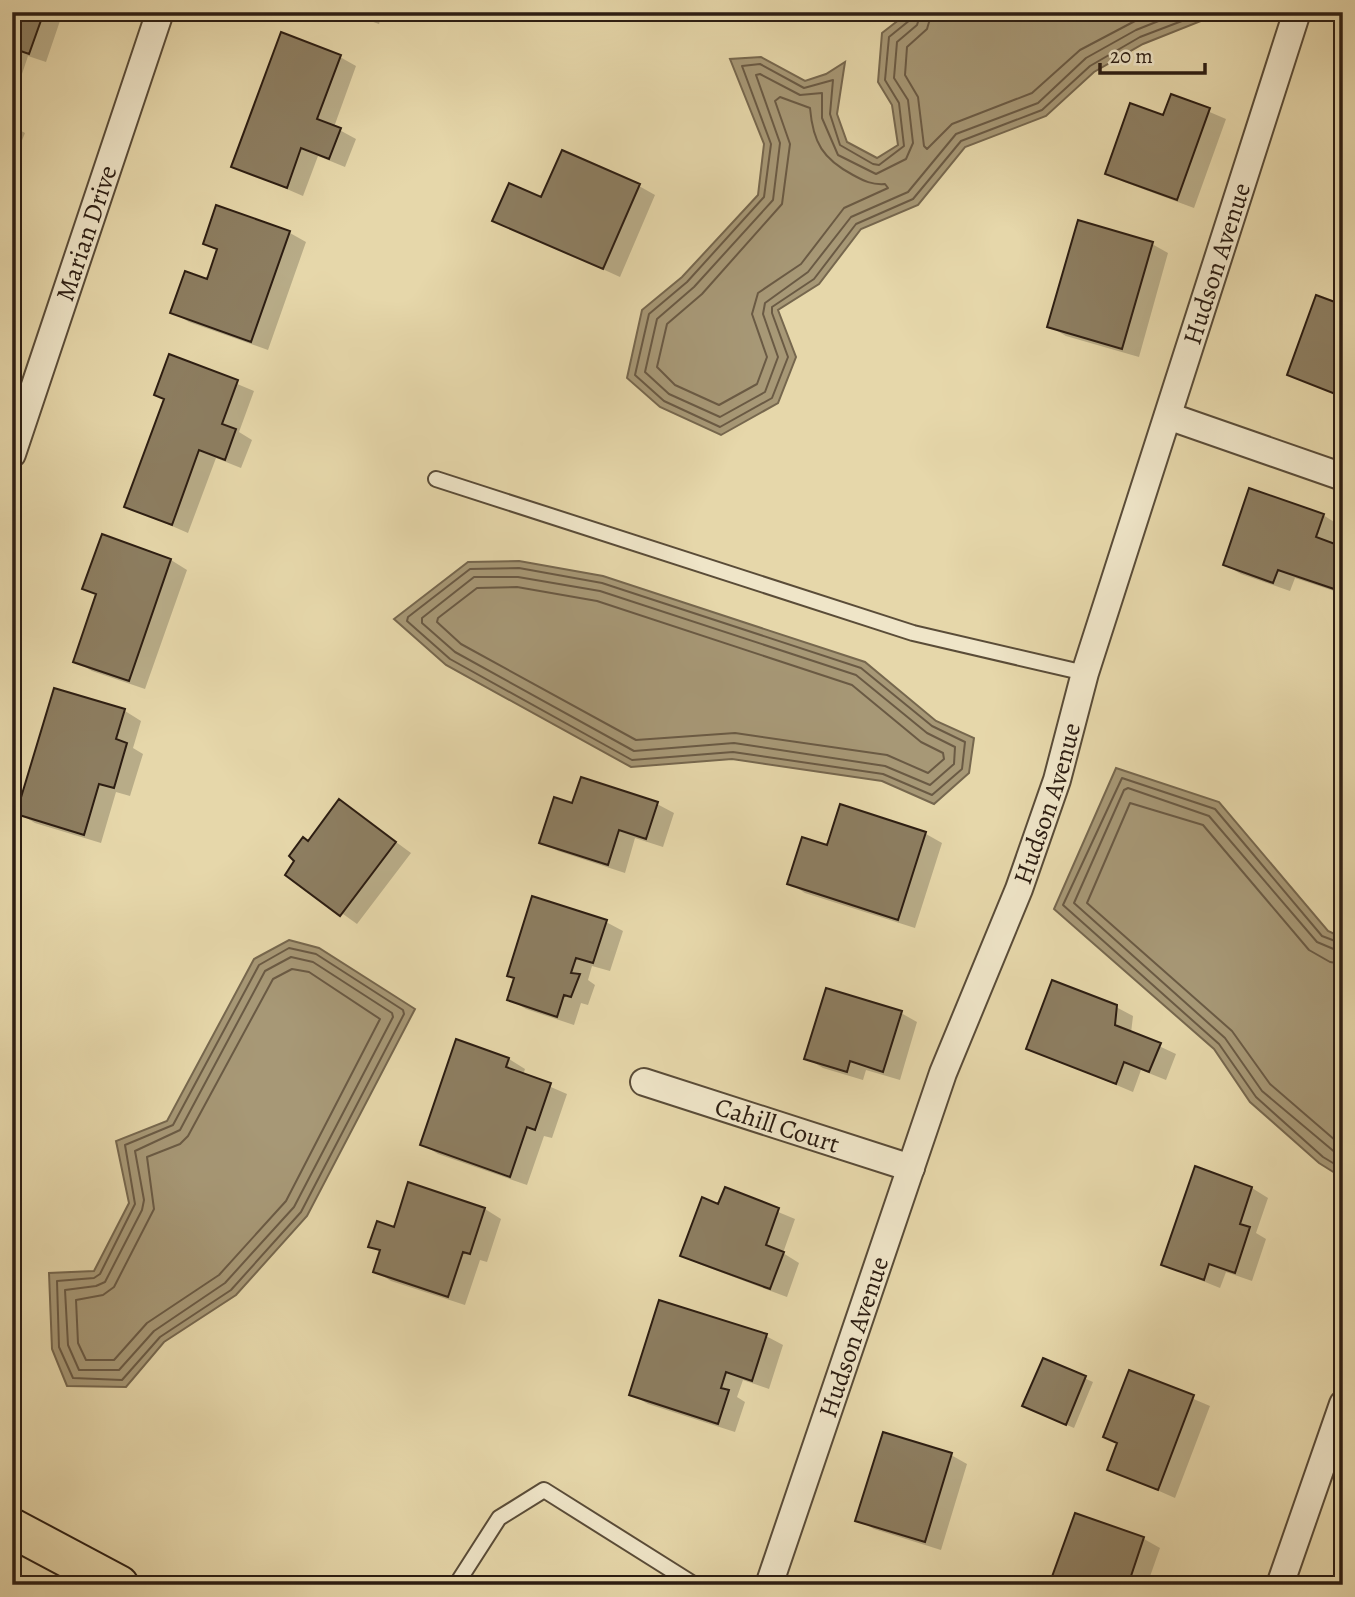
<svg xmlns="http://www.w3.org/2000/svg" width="1355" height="1597" viewBox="0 0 1355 1597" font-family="Alegreya,serif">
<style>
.water{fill:#a79876;stroke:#76674e;stroke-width:2}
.shadow{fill:#0003}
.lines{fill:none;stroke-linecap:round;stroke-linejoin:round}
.shore{stroke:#6a5a44;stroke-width:2}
.building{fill:#8d7e61;stroke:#2c1d12;stroke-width:2}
.service-casing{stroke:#5a4c38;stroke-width:18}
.minor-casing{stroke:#5a4c38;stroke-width:30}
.primary-casing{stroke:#2c1d12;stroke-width:42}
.service{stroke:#efe5c8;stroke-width:14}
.minor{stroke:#efe5c8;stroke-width:26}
.primary{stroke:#e6d7aa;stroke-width:38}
.labels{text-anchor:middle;stroke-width:6;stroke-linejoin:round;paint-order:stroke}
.street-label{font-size:26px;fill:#2c1d12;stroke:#efe5c8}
</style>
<rect width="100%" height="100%" fill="#e6d7aa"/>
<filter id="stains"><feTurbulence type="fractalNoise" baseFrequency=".00286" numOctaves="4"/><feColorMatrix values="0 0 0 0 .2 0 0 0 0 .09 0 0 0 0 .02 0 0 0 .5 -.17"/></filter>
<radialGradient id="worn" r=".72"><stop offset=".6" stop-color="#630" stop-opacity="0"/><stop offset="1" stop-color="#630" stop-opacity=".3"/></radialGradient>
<path class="water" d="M909,12H1203L1206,19L1143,44L1094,72L1046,116L965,147L918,205L861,229L819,284L778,310L796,357L778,403L721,435L660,407L627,378L642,310L682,277L758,195L764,144L730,59L761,57L805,81L826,74L845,62L837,114L847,142L877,158L898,145L892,105L878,82L882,33Z
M519,561L603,576L865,662L936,721L974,738L969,773L934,804L882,781L732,759L631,767L446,665L394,619L468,562Z
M1116,768L1219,802L1328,931L1343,938V1178L1319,1163L1250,1102L1214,1049L1054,909Z
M289,940L319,948L415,1009L307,1216L236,1295L164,1342L126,1387L67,1386L52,1349L49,1273L94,1271L129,1203L116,1141L167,1121L254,959Z"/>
<path class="shadow" d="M12,12H63L46,62L28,56L17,89L12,87Z
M345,12H383L379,24Z
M340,57L356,66L334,127L356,139L345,167L318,156L303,196L233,166Z
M1172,96L1226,119L1194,208L1124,182L1107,173L1164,117Z
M12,126L25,133L12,165Z
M639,186L655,195L620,277L495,220L542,200Z
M217,207L290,233L306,242L268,350L189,322L172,312L208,281L218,251L205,243Z
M1152,244L1168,253L1139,357L1066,336L1049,326Z
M1343,307V398L1289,374Z
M170,356L254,391L239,432L252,440L241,468L216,458L188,533L126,506L166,400Z
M1323,515L1339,525L1333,545L1343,548V594L1295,578L1290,591L1241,574L1225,565Z
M171,560L187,570L145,689L92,671L75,661L98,596L84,588Z
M55,690L125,711L141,721L133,748L143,754L130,796L116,792L101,843L35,823L18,813Z
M340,801L411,853L357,924L287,874Z
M657,804L674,813L663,847L635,838L625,873L558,851L541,842L573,805Z
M841,807L926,834L942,843L915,928L805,893L789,883L829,847Z
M533,898L606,922L623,931L610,971L592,966L588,980L595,985L588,1005L581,1003L574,1025L526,1009L509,999Z
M1116,1007L1133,1016L1131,1033L1176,1054L1166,1080L1141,1070L1133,1092L1028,1048Z
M901,1013L917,1022L900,1080L866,1070L863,1080L823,1068L806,1058Z
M457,1042L509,1059L525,1069L523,1075L567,1094L552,1138L544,1136L527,1185L438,1154L422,1144Z
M1196,1169L1252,1188L1268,1198L1256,1233L1266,1239L1252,1281L1226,1272L1220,1288L1163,1265Z
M410,1184L485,1209L501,1219L487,1262L480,1260L465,1305L391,1281L375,1271L381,1252L370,1246L395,1229Z
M726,1190L795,1219L783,1253L799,1263L787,1297L699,1264L682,1255L719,1206Z
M766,1336L783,1345L769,1389L743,1380L737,1397L745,1402L735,1432L648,1404L631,1394Z
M1044,1360L1093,1382L1074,1428L1032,1410Z
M1130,1372L1210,1406L1175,1498L1109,1469L1119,1444Z
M951,1455L967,1464L941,1550L874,1529L858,1520Z
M1076,1515L1144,1539L1160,1548L1147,1585H1051Z"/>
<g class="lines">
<path class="shore" d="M912,12L910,20L889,37L885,80L899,103L904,146L879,165L873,164L840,145L830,114L833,80L804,88L760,64L742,66L771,144L764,197L687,282L649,314L635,375L664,401L720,427L772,398L788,357L772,313V307L814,279L856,224L913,199L961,141L1042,110L1090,66L1140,37L1195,16L1197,12
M921,12L917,25L897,42L894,78L908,100L913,143L906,159L876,174L838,155L822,118V93L800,95L760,74L756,75L780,143L773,200L694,287L657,319L645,372L669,394L720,417L765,392L778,357L763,314L765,303L808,272L851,217L908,192L956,134L1038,103L1086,58L1136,30L1181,12
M932,12L927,29L907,47L905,75L918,97L924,146L927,149L952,124L1032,93L1080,50L1152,12
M780,97L810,108C813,143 823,159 853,175C864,181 872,185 885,184L888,188L844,208L801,264L758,293L752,314L767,357L757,384L719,405L675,385L657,367L667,324L702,294L782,204L790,144L775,101Z
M519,568L602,583L861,668L932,726L965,742L962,769L932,795L883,774L733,752L632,760L450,659L407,621L408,617L470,569Z
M474,577H518L600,591L856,675L927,733L955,747L954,764L930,785L885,766L734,743L634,751L455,652L422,623V618Z
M517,587L597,601L852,685L921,742L943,753L944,759L928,773L887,755L735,733L636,740L461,644L437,622L438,618L477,588Z
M1343,944L1322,936L1215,809L1122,778L1063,905L1219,1044L1256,1097L1323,1157L1343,1169
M289,948L316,954L403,1010L404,1014L301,1212L231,1290L160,1337L122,1380L73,1378L59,1347L57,1281L94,1278L100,1274L135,1204L125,1145L173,1125L259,965Z
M1343,953L1317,942L1209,816L1128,788L1124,790L1074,903L1225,1038L1262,1091L1343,1159
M291,957L313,962L392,1013L393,1017L294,1207L225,1283L154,1331L119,1370H79L68,1345L65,1290L96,1286L105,1282L142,1210L144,1200L135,1151L180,1130L265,971Z
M1343,964L1330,962L1309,950L1203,825L1130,803L1087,903L1232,1031L1270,1084L1343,1147
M292,969L309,972L380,1019L286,1201L219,1275L147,1323L114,1360H86L78,1343L76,1300L103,1295L114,1287L154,1209L147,1157L180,1144L188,1136L273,979Z"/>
</g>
<path class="building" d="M12,12H44L29,54L12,48Z
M281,32L341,55L317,119L341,128L329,159L301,148L287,188L231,167Z
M1171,94L1210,108L1177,200L1105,174L1130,103L1163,115Z
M562,150L640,184L603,269L492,221L509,183L541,197Z
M216,205L290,231L251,342L170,313L185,271L207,279L217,249L203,244Z
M1078,220L1153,242L1122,349L1047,327Z
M1343,241V265L1335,262Z
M1316,295L1343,305V397L1287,375Z
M169,354L238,380L222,424L236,429L225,460L199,450L172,525L124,507L164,399L154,395Z
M1249,488L1324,514L1316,537L1343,547V592L1278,570L1273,583L1223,565Z
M102,534L171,559L129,681L73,662L96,594L82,589Z
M54,688L125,709L116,739L127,743L114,788L99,784L84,835L16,814Z
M581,777L658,802L646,839L619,830L608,865L539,843L554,797L572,803Z
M339,799L396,842L340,916L285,875L294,861L289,856L303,837L308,841Z
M840,804L926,832L898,920L787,884L802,837L827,845Z
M532,896L607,920L593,963L576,958L571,973L580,974L571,997L564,995L557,1017L507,1000L514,978L507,976Z
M1052,980L1117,1005L1115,1025L1161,1043L1149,1072L1124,1062L1116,1084L1026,1049Z
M826,988L902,1011L883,1072L850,1061L847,1072L804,1059Z
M456,1039L509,1058L506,1067L551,1083L535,1130L527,1127L510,1177L420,1145Z
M1195,1166L1252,1187L1240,1224L1250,1227L1235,1273L1209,1264L1204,1280L1161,1265Z
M408,1182L485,1208L470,1254L463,1252L448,1297L373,1272L380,1250L368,1247L377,1221L394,1227Z
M725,1187L779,1208L766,1245L784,1252L770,1289L680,1256L702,1197L718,1204Z
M659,1300L767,1334L752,1381L726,1372L721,1388L729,1390L718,1424L629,1395Z
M1043,1358L1086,1376L1066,1425L1022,1406Z
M1129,1370L1194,1395L1158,1490L1107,1470L1117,1443L1103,1437Z
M883,1432L952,1453L925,1542L855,1521Z
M1075,1513L1144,1537L1128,1585H1049Z"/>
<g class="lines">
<g class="service-casing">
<path id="service" d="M436,479L913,633L1085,673
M456,1585L499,1518L544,1490L695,1585"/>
</g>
<g class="minor-casing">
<g id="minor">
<path d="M1168,416L1343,477"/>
<path id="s1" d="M12,454L160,12"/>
<path id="s2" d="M644,1082L911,1168"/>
<path id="s3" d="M769,1585L943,1073L1019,889L1057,780L1085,673L1297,12"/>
<path d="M1280,1585L1343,1404"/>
</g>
</g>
<g class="primary-casing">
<path id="primary" d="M12,1528L119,1585"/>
</g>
<use href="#service" class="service"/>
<use href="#minor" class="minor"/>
<use href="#primary" class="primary"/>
</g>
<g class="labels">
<g class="street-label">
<text dy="9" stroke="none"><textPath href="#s1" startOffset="233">Marian Drive</textPath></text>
<text dy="9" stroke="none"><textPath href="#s3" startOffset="1396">Hudson Avenue</textPath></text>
<text dy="9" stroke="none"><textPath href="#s3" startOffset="830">Hudson Avenue</textPath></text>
<text dy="9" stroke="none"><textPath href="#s2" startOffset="140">Cahill Court</textPath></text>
<text dy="9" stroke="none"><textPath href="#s3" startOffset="262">Hudson Avenue</textPath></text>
</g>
</g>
<rect width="1355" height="1597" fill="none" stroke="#e6d7aa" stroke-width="42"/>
<rect x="14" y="14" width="1327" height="1569" fill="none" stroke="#2c1d12" stroke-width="3.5"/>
<rect x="21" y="21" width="1313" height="1555" fill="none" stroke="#2c1d12" stroke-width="2"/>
<path d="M1100 63v10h105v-10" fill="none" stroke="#2c1d12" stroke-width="3.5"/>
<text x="1110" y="63" font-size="21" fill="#2c1d12" stroke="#efe5c8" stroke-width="5" paint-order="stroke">20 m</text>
<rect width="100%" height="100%" filter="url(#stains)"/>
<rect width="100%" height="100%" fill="url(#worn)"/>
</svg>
